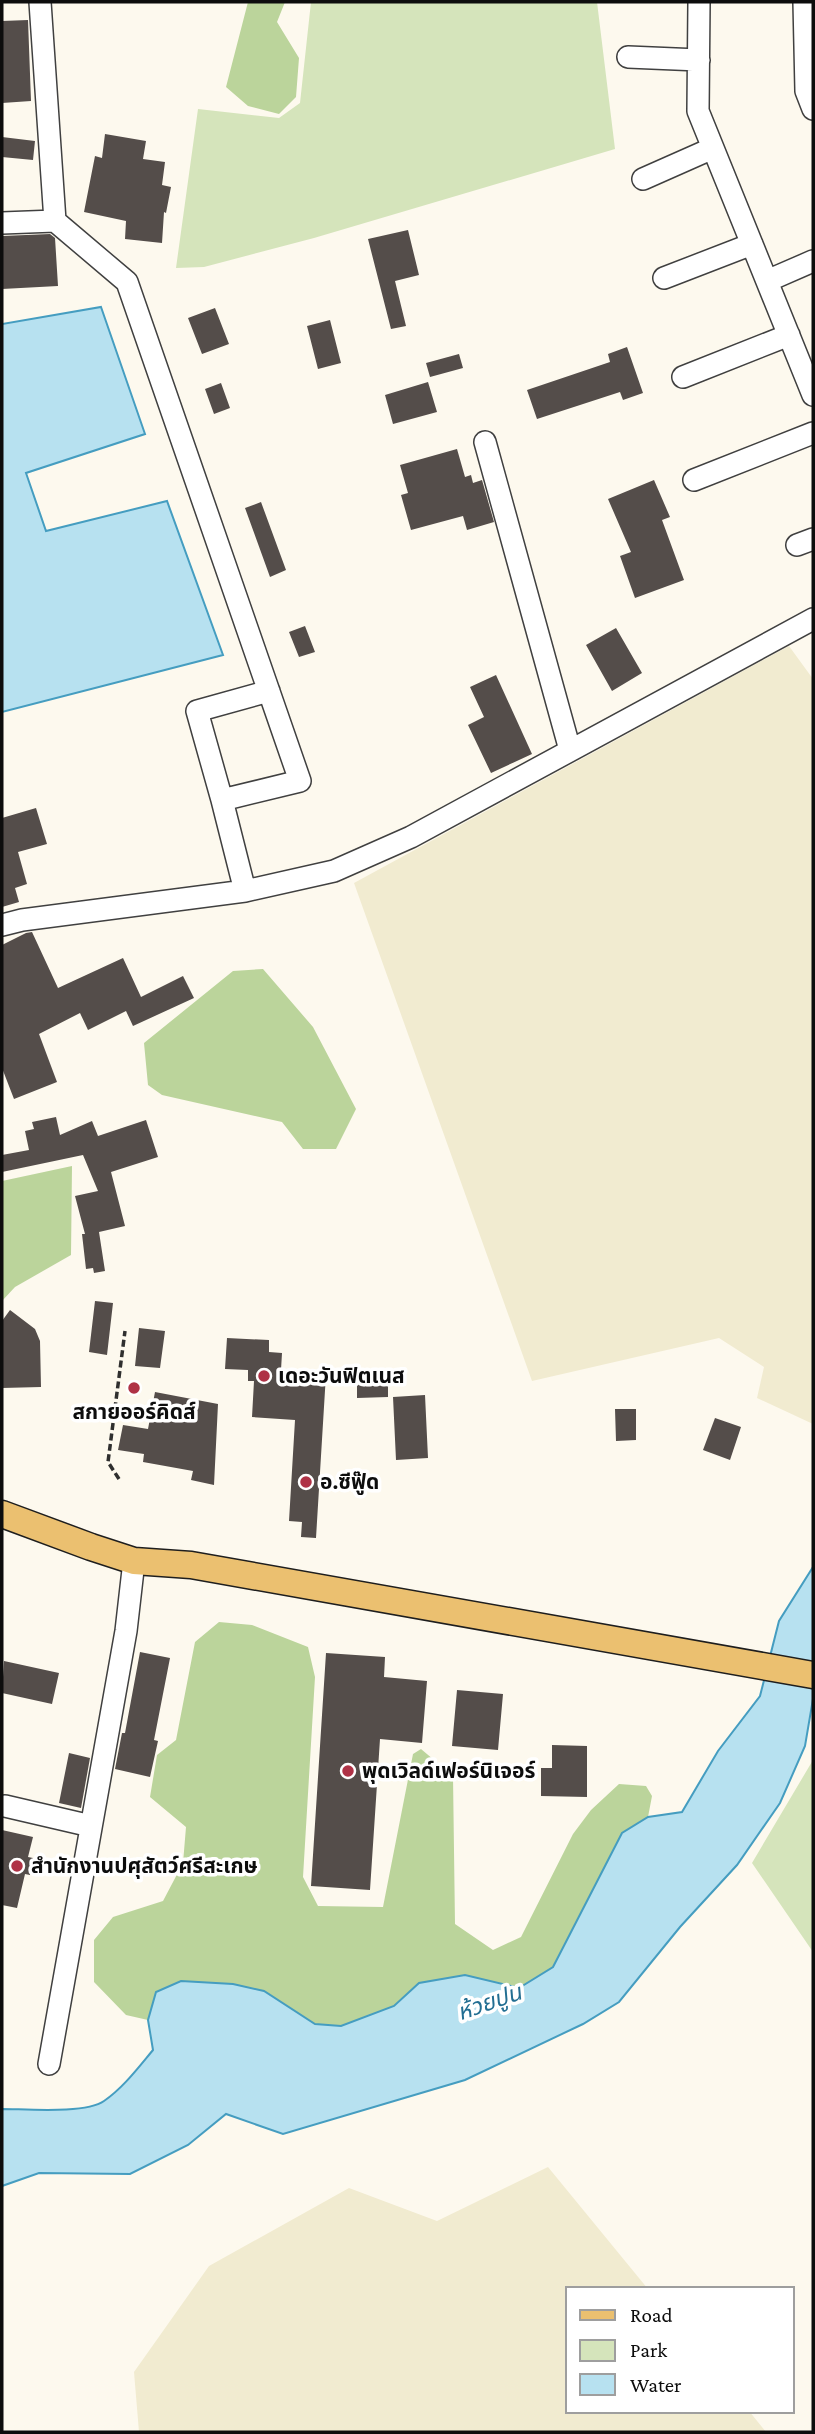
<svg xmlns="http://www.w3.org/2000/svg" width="815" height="2434" viewBox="0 0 815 2434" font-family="'Crimson Pro','Noto Sans Thai',serif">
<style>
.farmland{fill:#f1ebd0}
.green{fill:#d5e4bb}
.forest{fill:#bbd49b}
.water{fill:#b7e1f0;stroke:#459dc0;stroke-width:2}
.building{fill:#544d4a}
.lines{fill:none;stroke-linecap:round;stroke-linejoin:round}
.minor-casing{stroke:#404040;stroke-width:24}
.major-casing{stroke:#1e1e1e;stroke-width:29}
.path{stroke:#2f2f2f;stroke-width:3.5;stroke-dasharray:7 3.5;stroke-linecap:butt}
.minor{stroke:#fff;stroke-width:21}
.major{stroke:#ebc070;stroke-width:26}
.poi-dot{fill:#af3246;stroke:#fff;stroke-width:2.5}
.labels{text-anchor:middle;stroke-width:7;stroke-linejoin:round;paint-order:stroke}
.poi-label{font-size:21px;font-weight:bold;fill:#0d0d0d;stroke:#fff;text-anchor:start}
.water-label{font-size:23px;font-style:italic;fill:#226e92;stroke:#fff}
</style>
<rect width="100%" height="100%" fill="#fdf9ee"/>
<path class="farmland" d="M789,646L813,679V1424L757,1398L764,1367L719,1338L532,1381L354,883Z
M548,2167L648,2289H568V2411H749L766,2432H139L134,2372L209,2266L349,2188L437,2221Z"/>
<path class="green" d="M311,2H597L615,149L314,238L204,267L176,268L198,109L279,118L300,103Z
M813,1760V1952L752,1863Z"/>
<path class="forest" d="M248,2H285L277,22L299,58L296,97L279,114L248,106L226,87Z
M263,969L313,1027L356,1109L336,1149H303L282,1122L162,1095L148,1085L144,1043L233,971Z
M72,1166L71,1255L15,1287L2,1301V1181Z
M219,1622L252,1625L308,1647L315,1677L303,1877L318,1906L383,1907L413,1754L421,1749L453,1776L455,1924L493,1950L521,1937L573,1834L591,1810L619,1784L646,1786L652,1796L648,1817L622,1833L553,1967L519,1988L465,1975L419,1983L394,2006L341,2026L315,2024L264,1991L156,1992L148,2020L126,2015L94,1982V1940L113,1917L163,1901L183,1863L186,1827L150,1797L157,1755L176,1740L195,1642Z"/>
<path class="water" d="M101,307L145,434L26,473L46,531L167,501L223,655L2,712V324Z
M813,1567V1699L805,1746L780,1803L737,1865L680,1927L619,2002L583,2024L465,2080L283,2134L226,2114L188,2145L130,2174L39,2173L2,2186V2109C25,2109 86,2114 104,2101C123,2088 138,2068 153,2050L148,2020L156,1992L181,1981L233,1984L264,1991L315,2024L341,2026L394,2006L419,1983L465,1975L519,1988L553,1967L622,1833L648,1817L682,1812L718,1751L760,1696L779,1621Z"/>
<path class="building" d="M28,20L31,101L2,103V21Z
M105,134L146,141L143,159L165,162L162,185L171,187L166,213L164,212L162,243L125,239L126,221L84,212L95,156L102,158Z
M2,137L35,141L33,160L2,157Z
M408,230L419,275L395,281L406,326L391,329L368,239Z
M50,234L55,238L58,286L2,289V236Z
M215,308L229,344L202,354L188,318Z
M330,320L341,363L318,369L307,326Z
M627,347L643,393L623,400L620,392L537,419L527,390L610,362L608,354Z
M459,354L463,368L430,377L426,363Z
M428,382L437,412L393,424L385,395Z
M221,383L230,408L214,414L205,389Z
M457,449L465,477L471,475L473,483L482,480L494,522L467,530L463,516L411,530L401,495L408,493L400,465Z
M654,480L670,517L662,520L684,580L635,598L620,556L631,552L608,499Z
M261,502L286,570L270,577L245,508Z
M305,626L315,652L299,657L289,632Z
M616,628L642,673L612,691L586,645Z
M496,675L532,754L491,773L468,725L484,717L470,687Z
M36,808L47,844L18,852L27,884L15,888L19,902L2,907V818Z
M32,932L58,988L123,958L141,997L183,976L194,998L133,1026L126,1011L88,1030L80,1013L39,1034L57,1082L14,1099L2,1068V945L26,933Z
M56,1117L60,1135L92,1121L98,1136L146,1120L158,1157L111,1172L125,1226L99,1232L105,1271L94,1273L93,1268L86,1269L82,1234H85L75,1196L98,1191L83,1155L2,1172V1155L29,1150L25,1131L34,1129L32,1122Z
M95,1301L113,1303L107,1355L89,1352Z
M10,1310L35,1329L40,1341L41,1387L2,1388V1321Z
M139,1328L165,1331L160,1368L135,1366Z
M227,1338L269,1340V1352L282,1353L281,1370L326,1374L316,1538L301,1537L302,1522L289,1521L295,1420L252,1417L254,1381H248V1370L225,1369Z
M357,1372H388V1397L357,1398Z
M155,1392L218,1404L214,1485L191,1480L193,1471L143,1462L144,1454L118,1450L123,1425L148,1429Z
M425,1395L428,1458L396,1460L393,1397Z
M615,1409H636V1440L616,1441Z
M715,1418L741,1427L730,1460L703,1450Z
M140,1652L170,1658L154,1740L158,1741L150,1777L115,1769L122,1733H125Z
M326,1653L385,1657L384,1677L427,1681L422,1743L380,1739L370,1890L311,1886Z
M4,1661L59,1673L52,1704L2,1693Z
M457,1690L503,1694L498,1750L452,1746Z
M552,1745L587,1746V1797L541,1796V1768H552Z
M69,1753L90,1758L81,1808L59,1803Z
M2,1830L33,1837L28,1857L33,1858L30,1875L25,1874L17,1908L2,1905Z"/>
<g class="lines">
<g class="minor-casing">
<path id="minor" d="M40,2L55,221
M699,2L698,111L813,395
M804,2L806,91L813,109
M628,57L699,60
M643,179L713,148
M2,223L55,221L127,282L300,781L222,800L197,711L269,691
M664,278L752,244
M767,281L813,261
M683,377L789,335
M485,442L570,750
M694,480L813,433
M797,545L813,539
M222,800L245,891
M2,925L22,920L245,891L334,871L411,837L813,619
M5,1806L91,1826
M49,2064L126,1631L134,1561"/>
</g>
<g class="major-casing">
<path id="major" d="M2,1514L91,1547L134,1561L191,1565L813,1675"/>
</g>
<path class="path" d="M119,1479L108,1462L125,1331"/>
<use href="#minor" class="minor"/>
<use href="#major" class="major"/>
</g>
<g class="poi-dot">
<circle cx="264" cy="1376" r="7"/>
<circle cx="134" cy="1388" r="7"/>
<circle cx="306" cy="1482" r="7"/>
<circle cx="348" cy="1771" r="7"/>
<circle cx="17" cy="1866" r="7"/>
</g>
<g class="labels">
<g class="poi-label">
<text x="278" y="1383">เดอะวันฟิตเนส</text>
<text x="134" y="1419" text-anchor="middle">สกายออร์คิดส์</text>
<text x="320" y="1489">อ.ซีฟู๊ด</text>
<text x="362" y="1778">พุดเวิลด์เฟอร์นิเจอร์</text>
<text x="31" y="1873">สำนักงานปศุสัตว์ศรีสะเกษ</text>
</g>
<g class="water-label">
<text transform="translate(489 2002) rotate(-19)" y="8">ห้วยปูน</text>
</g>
</g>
<rect width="815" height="2434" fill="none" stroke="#0d0d0d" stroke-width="7"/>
<rect x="566" y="2287" width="228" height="126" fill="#ffffff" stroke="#9e9e9e" stroke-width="2"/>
<rect x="580" y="2310" width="35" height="10" fill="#ebc070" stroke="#9e9e9e" stroke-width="2"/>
<text x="630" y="2322" font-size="21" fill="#0d0d0d">Road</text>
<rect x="580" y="2340" width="35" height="21" fill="#d5e4bb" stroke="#9e9e9e" stroke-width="2"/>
<text x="630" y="2357" font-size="21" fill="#0d0d0d">Park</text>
<rect x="580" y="2374" width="35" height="21" fill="#b7e1f0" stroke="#9e9e9e" stroke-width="2"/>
<text x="630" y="2392" font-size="21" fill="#0d0d0d">Water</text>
</svg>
